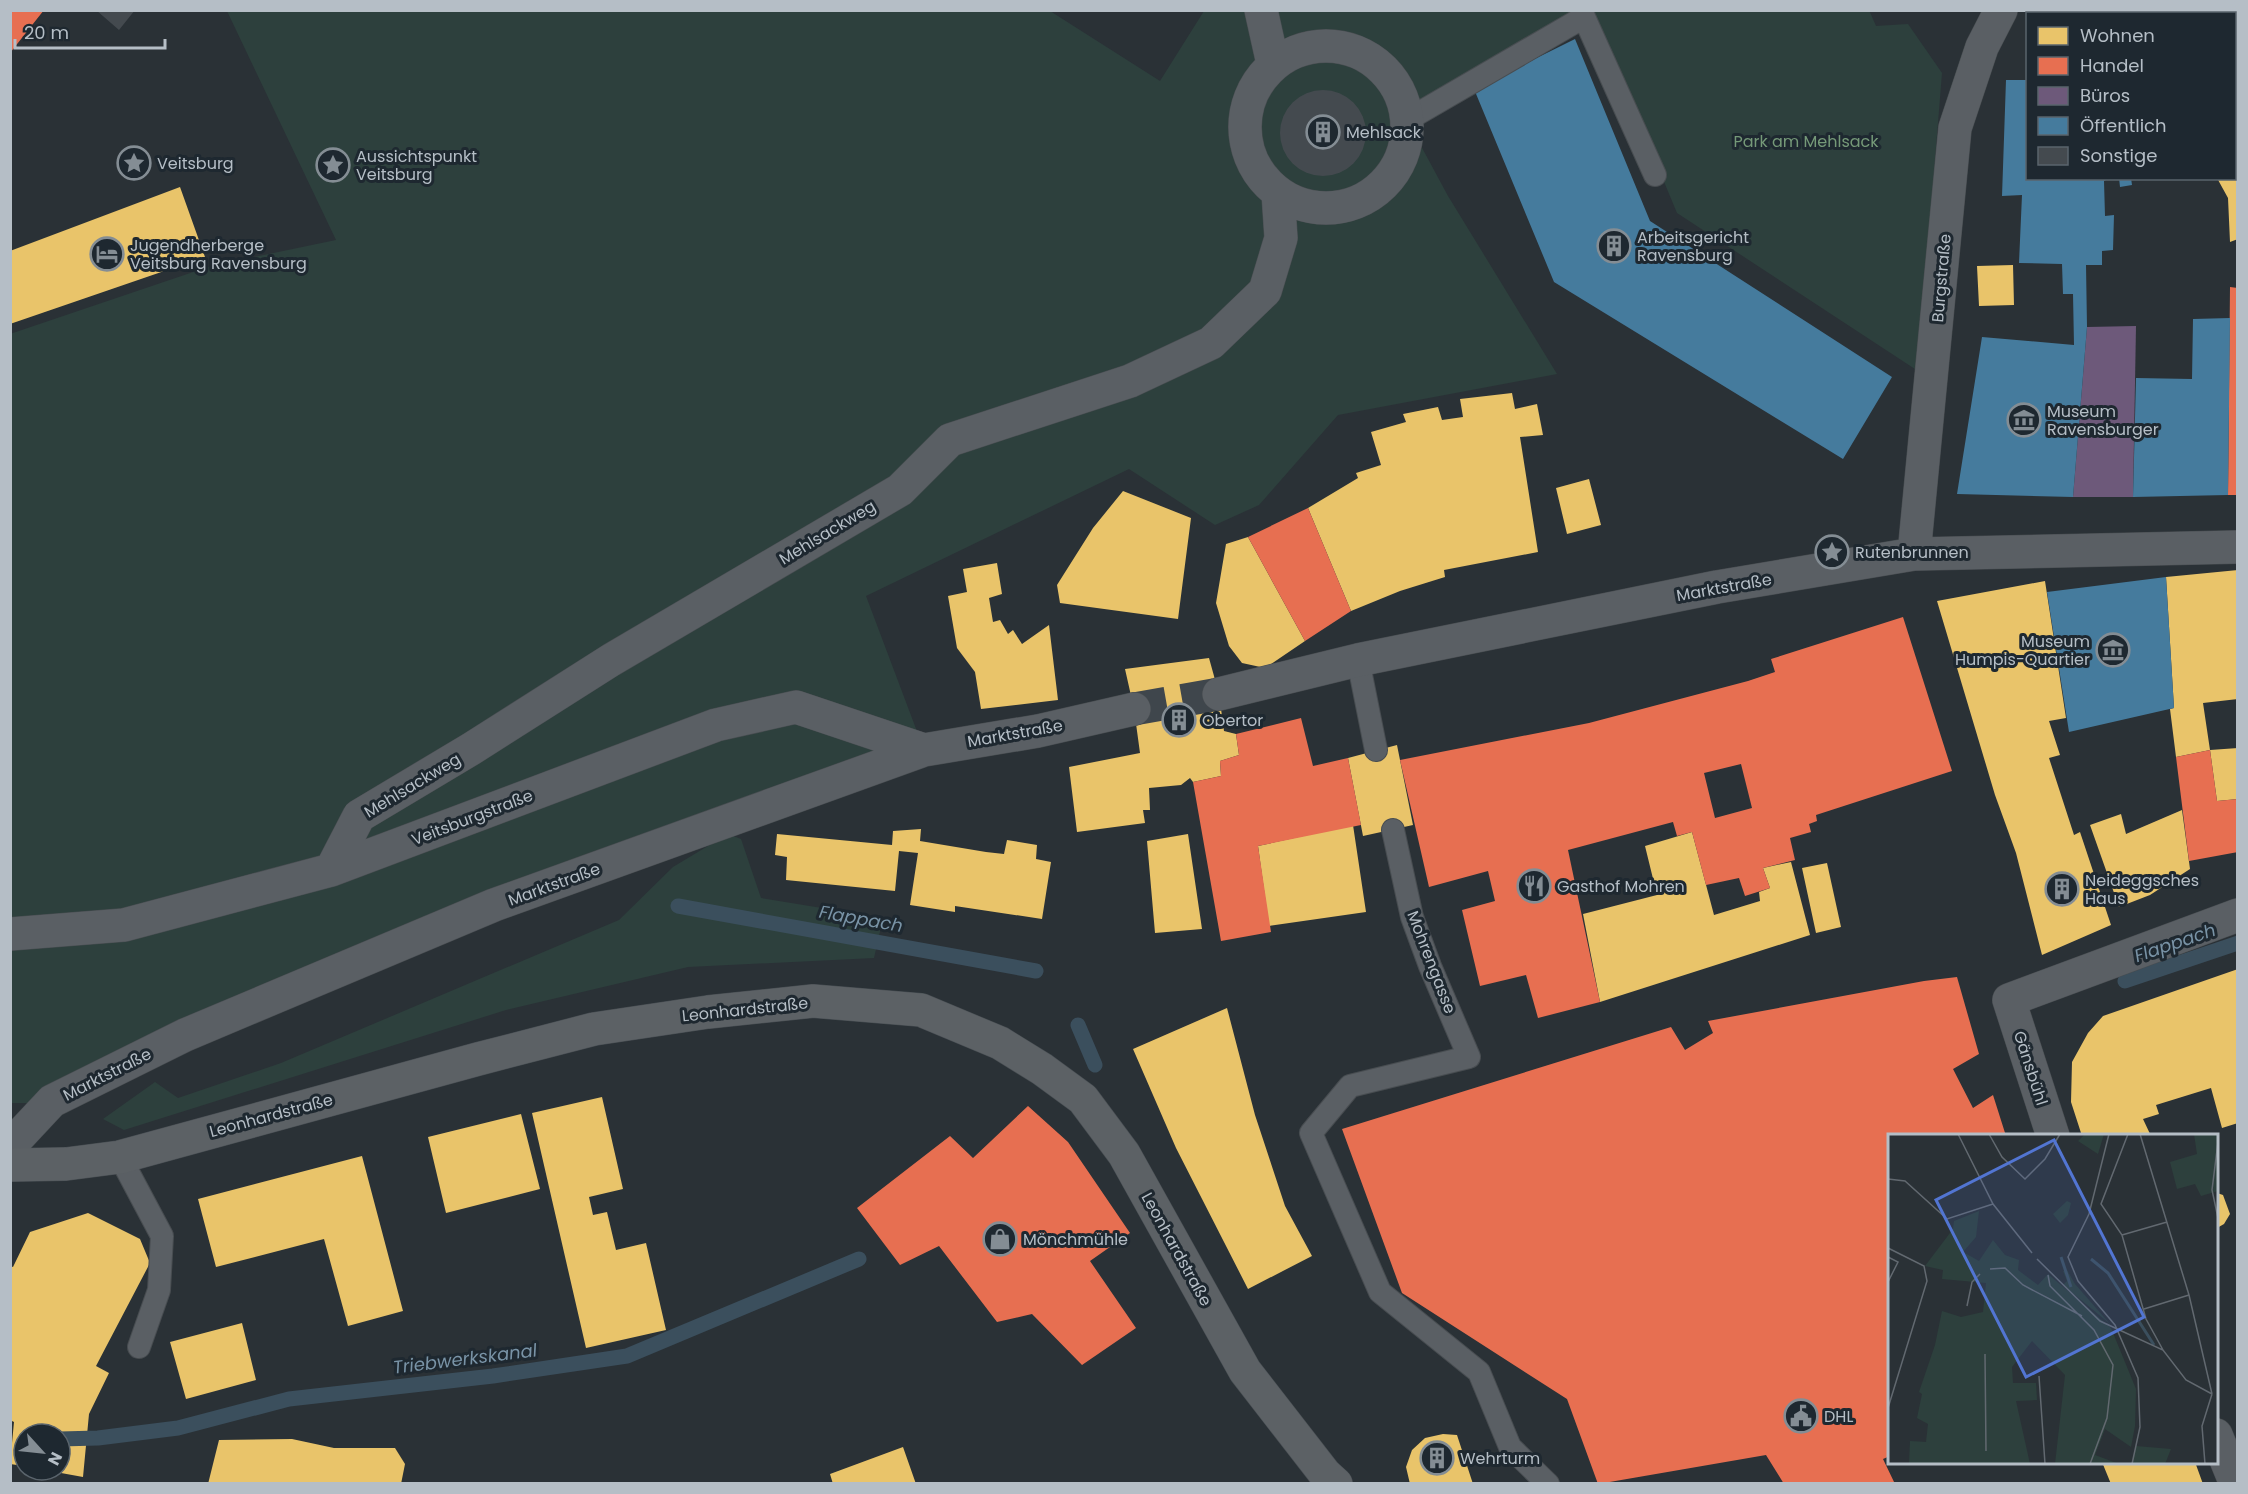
<svg xmlns="http://www.w3.org/2000/svg" width="2248" height="1494" viewBox="0 0 2248 1494" font-family="Poppins,sans-serif">
<style>
.green{fill:#2d403d}
.homes{fill:#e9c46a}
.shops{fill:#e76f51;fill-rule:evenodd}
.offices{fill:#6d597a}
.public{fill:#457b9d}
.lines{fill:none;stroke-linecap:round;stroke-linejoin:round}
.stream{stroke:#3b4f5d;stroke-width:15}
.building{fill:#444a4f}
.minor-tunnel{stroke:#3f464c;stroke-width:33;stroke-dasharray:33 16;stroke-linecap:butt}
.service-casing{stroke:#484d51;stroke-width:24}
.minor-casing{stroke:#484d51;stroke-width:34}
.primary-casing{stroke:#484e53;stroke-width:34}
.service{stroke:#5a5f64;stroke-width:22}
.minor{stroke:#5a5f64;stroke-width:33}
.primary{stroke:#5c6165;stroke-width:33}
.labels{text-anchor:middle;stroke-width:6;stroke-linejoin:round;paint-order:stroke}
.poi-label{font-size:16px;fill:#b5bec6;stroke:#1e2830;text-anchor:start}
.park-label{font-size:16px;fill:#759978;stroke:#1e2830}
.street-label{font-size:16px;fill:#b5bec6;stroke:#1e2830}
.water-label{font-size:18px;font-style:italic;fill:#7993a6;stroke:#1e2830}
.inset-river{fill:none;stroke:#3b4f5d;stroke-width:3}
.inset-road{fill:none;stroke:#626970;stroke-width:1.5}
.view{fill:#5275d2;fill-opacity:0.15;stroke:#5275d2;stroke-width:3}
.inset-edge{fill:none;stroke:#b5bec6;stroke-width:3}
</style>
<rect width="100%" height="100%" fill="#2a3136"/>
<path class="green" d="M1869,10L1876,26L1908,24L1942,73L1918,371L1677,213L1593,11Z
M227,11H1050L1160,81L1204,11H1583L1407,120L1448,196L1557,374L1338,415L1259,505L1215,525L1129,469L866,596L924,750L494,905L60,1103H11L10,334L211,266L336,240Z
M728,834L741,839L761,898L883,918L874,958L688,967L506,1010L124,1130L103,1119L155,1082L178,1098L281,1063L619,920L673,867Z"/>
<path class="homes" d="M2145,10H2238V239L2230,242L2228,198L2217,178H2235V14H2146Z
M180,187L205,257L10,324V251Z
M2013,265L2014,305L1979,306L1977,266Z
M1512,393L1515,409L1537,404L1543,435L1520,437L1538,552L1444,570L1445,577L1400,591L1351,611L1308,508L1358,478L1356,473L1381,465L1371,432L1406,422L1403,414L1438,407L1442,420L1463,417L1460,399Z
M1589,479L1601,525L1567,534L1556,488Z
M1123,491L1191,518L1178,619L1060,603L1057,585L1093,528Z
M1248,537L1305,641L1265,668L1242,663L1229,646L1216,603L1226,544Z
M997,563L1002,594L989,598L993,622L1000,620L1008,634L1013,630L1022,644L1049,625L1058,700L981,709L975,672L957,648L948,596L967,592L963,569Z
M2238,570V699L2203,703L2210,750L2176,757L2170,709L2174,708L2166,577Z
M2045,581L2066,718L2049,721L2060,755L2049,758L2074,835L2080,832L2111,925L2042,955L2016,853L1995,795L1937,601Z
M1209,658L1219,694L1224,731L1236,734L1239,755L1220,761L1221,776L1193,782L1190,778L1181,785L1149,788L1150,810H1143L1145,823L1077,832L1069,767L1140,753L1134,709L1125,669Z
M1397,745L1413,825L1363,836L1348,758Z
M2238,748V799L2217,801L2210,750Z
M2182,810L2190,869L2150,895L2119,907L2090,825L2121,814L2126,834Z
M1353,825L1366,912L1269,926L1258,846Z
M921,829L920,841L986,852L1004,854L1007,840L1037,845L1036,859L1051,862L1042,919L955,906V912L910,905L918,853L899,851L895,891L786,880L787,857L775,855L777,834L892,845L893,831Z
M1692,832L1714,915L1760,901L1759,892L1770,888L1763,868L1791,862L1810,935L1600,1002L1583,914L1657,895L1645,846Z
M1188,834L1202,929L1155,933L1147,841Z
M1827,863L1841,927L1816,933L1802,868Z
M2238,969V1123L2222,1128L2211,1088L2156,1105L2159,1114L2143,1119L2151,1136H2082L2071,1102L2072,1062L2088,1033L2103,1016Z
M1227,1008L1255,1115L1285,1206L1312,1256L1248,1289L1176,1148L1133,1049Z
M602,1097L623,1189L589,1197L593,1215L607,1212L616,1250L646,1243L666,1330L586,1348L532,1113Z
M521,1114L540,1189L446,1213L428,1137Z
M362,1156L403,1311L348,1326L324,1239L216,1267L198,1199Z
M2217,1193L2223,1195L2230,1214L2224,1224L2217,1228Z
M88,1213L140,1239L150,1263L96,1366L109,1373L89,1414L83,1477L50,1471L60,1470V1434H24V1466L10,1464L14,1422L10,1420V1266L13,1267L30,1232Z
M242,1323L256,1380L186,1399L170,1342Z
M1443,1434L1457,1435L1473,1484H1410L1406,1467L1412,1450L1425,1438Z
M292,1439L334,1448H395L405,1464L401,1484H208L219,1440Z
M903,1447L916,1484H833L830,1474Z
M2102,1462H2195L2203,1484H2111Z"/>
<path class="shops" d="M10,10H44L10,53Z
M2230,287L2238,288V495H2228Z
M1308,508L1351,611L1305,641L1248,537Z
M1903,617L1952,771L1816,815L1817,821L1809,824L1811,832L1790,838L1795,860L1763,868L1770,888L1745,896L1739,878L1706,885L1692,832L1677,836L1673,822L1568,850L1600,1002L1538,1018L1526,975L1480,986L1462,910L1495,901L1488,871L1429,887L1400,760L1589,723L1748,681L1775,672L1771,659ZM1741,764L1752,808L1715,818L1704,773Z
M1301,718L1313,766L1348,758L1361,825L1258,846L1271,932L1221,941L1193,782L1221,776L1220,761L1239,755L1236,734Z
M2210,750L2217,801L2238,799V852L2189,861L2176,757Z
M1957,977L1979,1054L1953,1069L1973,1108L1993,1095L2006,1136H1890V1456L1883,1459L1895,1484H1784L1766,1455L1598,1484L1567,1399L1402,1293L1342,1129L1671,1027L1685,1050L1713,1033L1708,1021L1924,981Z
M1028,1106L1068,1142L1130,1233L1090,1261L1136,1328L1082,1365L1032,1314L997,1322L939,1246L900,1265L857,1208L950,1136L973,1158Z"/>
<path class="offices" d="M2136,326L2133,497H2073L2087,327Z"/>
<path class="public" d="M1575,39L1650,221L1892,377L1843,459L1554,282L1474,89Z
M2006,80H2028V178H2110L2104,181L2105,216L2114,215L2113,250L2102,251V265H2086L2087,327L2073,497L1957,494L1982,337L2074,345L2073,294H2063L2062,264L2019,263L2022,195L2002,196Z
M2119,178H2131L2132,185L2120,187Z
M2230,318L2228,495L2133,497L2136,378L2192,379L2193,319Z
M2166,577L2174,708L2069,732L2047,592Z"/>
<g class="lines">
<path class="stream" d="M678,906L1036,971
M2125,981L2238,943
M1078,1025L1095,1065
M60,1439L98,1438L178,1428L289,1399L493,1376L627,1356L859,1259"/>
</g>
<path class="building" d="M96,10H135L119,30Z
M1280 133a43 43 0 1 1 86 0a43 43 0 1 1-86 0Z"/>
<g class="lines">
<path class="minor-tunnel" d="M1134,709L1219,694"/>
<g class="service-casing">
<path id="service" d="M1407,120L1584,17L1655,175
M1358,660L1376,750
M1393,830L1412,917L1430,966L1469,1057L1350,1086L1311,1133L1380,1292L1479,1372L1510,1447L1548,1484
M120,1157L162,1236L159,1290L139,1347"/>
</g>
<g class="minor-casing">
<path id="minor" d="M1261,10L1273,64
M1245 127a81 81 0 1 1 162 0a81 81 0 1 1-162 0Z
M1914,554L1955,128L1982,47L2001,10
M1219,694L1358,660L1717,587L1914,554L2238,547
M331,870L359,816L471,749L611,660L900,490L950,440L1130,381L1211,343L1265,291L1281,238L1278,193
M10,934L124,925L331,870L716,725L796,707L924,750
M2053,1136L2009,1000L2238,915
M10,1146L52,1101L185,1035L494,905L924,750L1038,731L1134,709
M2216,1435L2236,1484"/>
</g>
<g class="primary-casing">
<path id="primary" d="M10,1165L66,1164L120,1157L478,1059L594,1029L708,1012L813,1001L921,1010L1000,1043L1042,1069L1083,1099L1124,1154L1245,1371L1325,1474L1336,1484"/>
</g>
<use href="#service" class="service"/>
<use href="#minor" class="minor"/>
<use href="#primary" class="primary"/>
</g>
<defs>
<g id="building-ring" transform="scale(1.725)"><circle r="9.5" fill="#1e2830" stroke="#848d94" stroke-width="1.5"/><path d="M-4-6H4V6H1V3H-1V6H-4ZM-2.5-4.3h1.7v1.8h-1.7ZM.8-4.3h1.7v1.8H.8ZM-2.5-1h1.7V.8h-1.7ZM.8-1h1.7V.8H.8Z" fill="#848d94"/></g>
<g id="sight-ring" transform="scale(1.725)"><circle r="9.5" fill="#1e2830" stroke="#848d94" stroke-width="1.5"/><path d="M0-6L1.8-2.2L6-1.7L2.9 1.2L3.7 5.4L0 3.3L-3.7 5.4L-2.9 1.2L-6-1.7L-1.8-2.2Z" fill="#848d94"/></g>
<g id="hotel-ring" transform="scale(1.725)"><circle r="9.5" fill="#1e2830" stroke="#848d94" stroke-width="1.5"/><path d="M-6-4.5h1.5V1H6V5H4.5V3h-9V5H-6ZM-4 0a1.8 1.8 0 1 1 3.6 0ZM.5 0V-2.5h3Q6-2.5 6 0Z" fill="#848d94"/></g>
<g id="museum-ring" transform="scale(1.725)"><circle r="9.5" fill="#1e2830" stroke="#848d94" stroke-width="1.5"/><path d="M0-6L6-3V-2H-6V-3ZM-5-1h2V3h-2ZM-1-1h2V3h-2ZM3-1h2V3H3ZM-6 4H6V6H-6Z" fill="#848d94"/></g>
<g id="restaurant-ring" transform="scale(1.725)"><circle r="9.5" fill="#1e2830" stroke="#848d94" stroke-width="1.5"/><path d="M-5-6h1v4h1v-4h1v4h1v-4h1v5L-1.5 .5V6h-2V.5L-5-1ZM5-6V6H3V1.5H1.5Q1.5-4 5-6Z" fill="#848d94"/></g>
<g id="shop-ring" transform="scale(1.725)"><circle r="9.5" fill="#1e2830" stroke="#848d94" stroke-width="1.5"/><path d="M-5-2.5h2.3a2.7 3.5 0 0 1 5.4 0H5L5.5 6h-11ZM-1.5-2.5h3a1.5 2.3 0 0 0-3 0Z" fill="#848d94"/></g>
<g id="civic-ring" transform="scale(1.725)"><circle r="9.5" fill="#1e2830" stroke="#848d94" stroke-width="1.5"/><path d="M-.6-6.5H3V-4.5H.6V-3L4-1V1h2V6H-6V1h2V-1L-.6-3ZM-1.2 2.5V6h2.4V2.5Z" fill="#848d94"/></g>
</defs>
<g fill-rule="evenodd">
<use href="#building-ring" x="1323" y="132"/>
<use href="#sight-ring" x="134" y="163"/>
<use href="#sight-ring" x="333" y="165"/>
<use href="#building-ring" x="1614" y="246"/>
<use href="#hotel-ring" x="107" y="254"/>
<use href="#museum-ring" x="2024" y="420"/>
<use href="#sight-ring" x="1832" y="552"/>
<use href="#museum-ring" x="2113" y="650"/>
<use href="#building-ring" x="1179" y="720"/>
<use href="#restaurant-ring" x="1534" y="886"/>
<use href="#building-ring" x="2062" y="889"/>
<use href="#shop-ring" x="1000" y="1239"/>
<use href="#civic-ring" x="1801" y="1416"/>
<use href="#building-ring" x="1437" y="1458"/>
</g>
<g class="labels">
<g class="poi-label">
<text x="1346" y="138">Mehlsack</text>
<text x="356" y="162">Aussichtspunkt<tspan x="356" dy="18">Veitsburg</tspan></text>
<text x="157" y="169">Veitsburg</text>
<text x="1637" y="243">Arbeitsgericht<tspan x="1637" dy="18">Ravensburg</tspan></text>
<text x="130" y="251">Jugendherberge<tspan x="130" dy="18">Veitsburg Ravensburg</tspan></text>
<text x="2047" y="417">Museum<tspan x="2047" dy="18">Ravensburger</tspan></text>
<text x="1855" y="558">Rutenbrunnen</text>
<text x="2090" y="647" text-anchor="end">Museum<tspan x="2090" dy="18">Humpis-Quartier</tspan></text>
<text x="1202" y="726">Obertor</text>
<text x="2085" y="886">Neideggsches<tspan x="2085" dy="18">Haus</tspan></text>
<text x="1557" y="892">Gasthof Mohren</text>
<text x="1023" y="1245">Mönchmühle</text>
<text x="1824" y="1422">DHL</text>
<text x="1460" y="1464">Wehrturm</text>
</g>
<g class="park-label">
<text x="1806" y="147">Park am Mehlsack</text>
</g>
<g class="street-label">
<text transform="translate(1941 278) rotate(-85)" y="6">Burgstraße</text>
<text transform="translate(827 532) rotate(-31)" y="6">Mehlsackweg</text>
<text transform="translate(1724 587) rotate(-10)" y="6">Marktstraße</text>
<text transform="translate(1015 733) rotate(-10)" y="6">Marktstraße</text>
<text transform="translate(412 785) rotate(-31)" y="6">Mehlsackweg</text>
<text transform="translate(472 817) rotate(-21)" y="6">Veitsburgstraße</text>
<text transform="translate(554 884) rotate(-20)" y="6">Marktstraße</text>
<text transform="translate(1432 962) rotate(69)" y="6">Mohrengasse</text>
<text transform="translate(745 1009) rotate(-6)" y="6">Leonhardstraße</text>
<text transform="translate(2031 1068) rotate(72)" y="6">Gänsbühl</text>
<text transform="translate(107 1074) rotate(-27)" y="6">Marktstraße</text>
<text transform="translate(271 1115) rotate(-15)" y="6">Leonhardstraße</text>
<text transform="translate(1177 1249) rotate(61)" y="6">Leonhardstraße</text>
</g>
<g class="water-label">
<text transform="translate(861 919) rotate(10)" y="6">Flappach</text>
<text transform="translate(2175 943) rotate(-19)" y="6">Flappach</text>
<text transform="translate(465 1359) rotate(-7)" y="6">Triebwerkskanal</text>
</g>
</g>
<g transform="translate(1888 1134)">
<rect width="330" height="330" fill="#2a3136"/>
<path d="M197,0H216L210,20L190,7ZM306,0H330V57L313,62L307,50L289,55L282,28L309,20ZM179,67L183,69L180,81L172,89L165,80ZM91,77L88,103L75,118L91,127L105,106L117,121L131,126L130,136L150,151L160,140L223,194L248,255L247,292L243,313L217,295L207,321L231,330H167L177,241L144,207L124,233L125,249H148L149,266L128,267L142,330H21L22,307L38,308L40,290L29,284L34,260L31,258L47,211L54,177L73,183L95,178L98,149L54,145L55,136L37,132L65,95L66,87ZM179,136L187,150L222,190L175,151L179,147L175,137ZM248,312L283,315L277,330H244Z" fill="#2d403d"/>
<path class="inset-river" d="M173,123L183,153M203,125L220,139L266,211"/>
<path class="inset-road" d="M70,0L105,70L144,119M101,0L114,23L137,45L157,25L172,0M221,0L201,80L180,123L190,147L227,191L250,244L252,293L244,330M240,0L213,70L234,101L258,185L275,216M252,0L301,161L324,260M330,8L324,56L330,84M0,45L17,47L59,85L105,70M234,101L279,88M0,114L36,132L39,147L0,274M0,123L10,128L0,148M149,125L212,187L275,216L298,246L324,260M102,135L117,134L135,151L194,182M160,141L162,152L206,196L225,231L219,284L202,330M79,172L84,148L92,140M256,175L301,161M97,220L98,317M151,242L157,330M317,330L314,292L324,260"/>
<path class="view" d="M166,6L256,183L138,243L48,66Z"/>
<rect width="330" height="330" class="inset-edge"/>
</g>
<rect width="2248" height="1494" fill="none" stroke="#b5bec6" stroke-width="24"/>
<rect x="2026" y="12" width="210" height="168" fill="#1e2830" stroke="#5a646c" stroke-width="1.5"/>
<rect x="2038" y="27" width="30" height="18" fill="#e9c46a" stroke="#5a646c" stroke-width="1.5"/>
<text x="2080" y="42" font-size="18" fill="#b5bec6">Wohnen</text>
<rect x="2038" y="57" width="30" height="18" fill="#e76f51" stroke="#5a646c" stroke-width="1.5"/>
<text x="2080" y="72" font-size="18" fill="#b5bec6">Handel</text>
<rect x="2038" y="87" width="30" height="18" fill="#6d597a" stroke="#5a646c" stroke-width="1.5"/>
<text x="2080" y="102" font-size="18" fill="#b5bec6">Büros</text>
<rect x="2038" y="117" width="30" height="18" fill="#457b9d" stroke="#5a646c" stroke-width="1.5"/>
<text x="2080" y="132" font-size="18" fill="#b5bec6">Öffentlich</text>
<rect x="2038" y="147" width="30" height="18" fill="#444a4f" stroke="#5a646c" stroke-width="1.5"/>
<text x="2080" y="162" font-size="18" fill="#b5bec6">Sonstige</text>
<g transform="translate(42 1452) rotate(117)"><circle r="28" fill="#1e2830" stroke="#5a646c" stroke-width="1.5"/>
<path d="M0-4.5L10 22L0 15L-10 22Z" fill="#848d94"/>
<text y="-9" font-size="16" font-weight="bold" text-anchor="middle" fill="#b5bec6">N</text>
</g>
<path d="M15 39v9h150v-9" fill="none" stroke="#b5bec6" stroke-width="3"/>
<text x="24" y="39" font-size="18" fill="#b5bec6" stroke="#1e2830" stroke-width="4.5" paint-order="stroke">20 m</text>
</svg>
